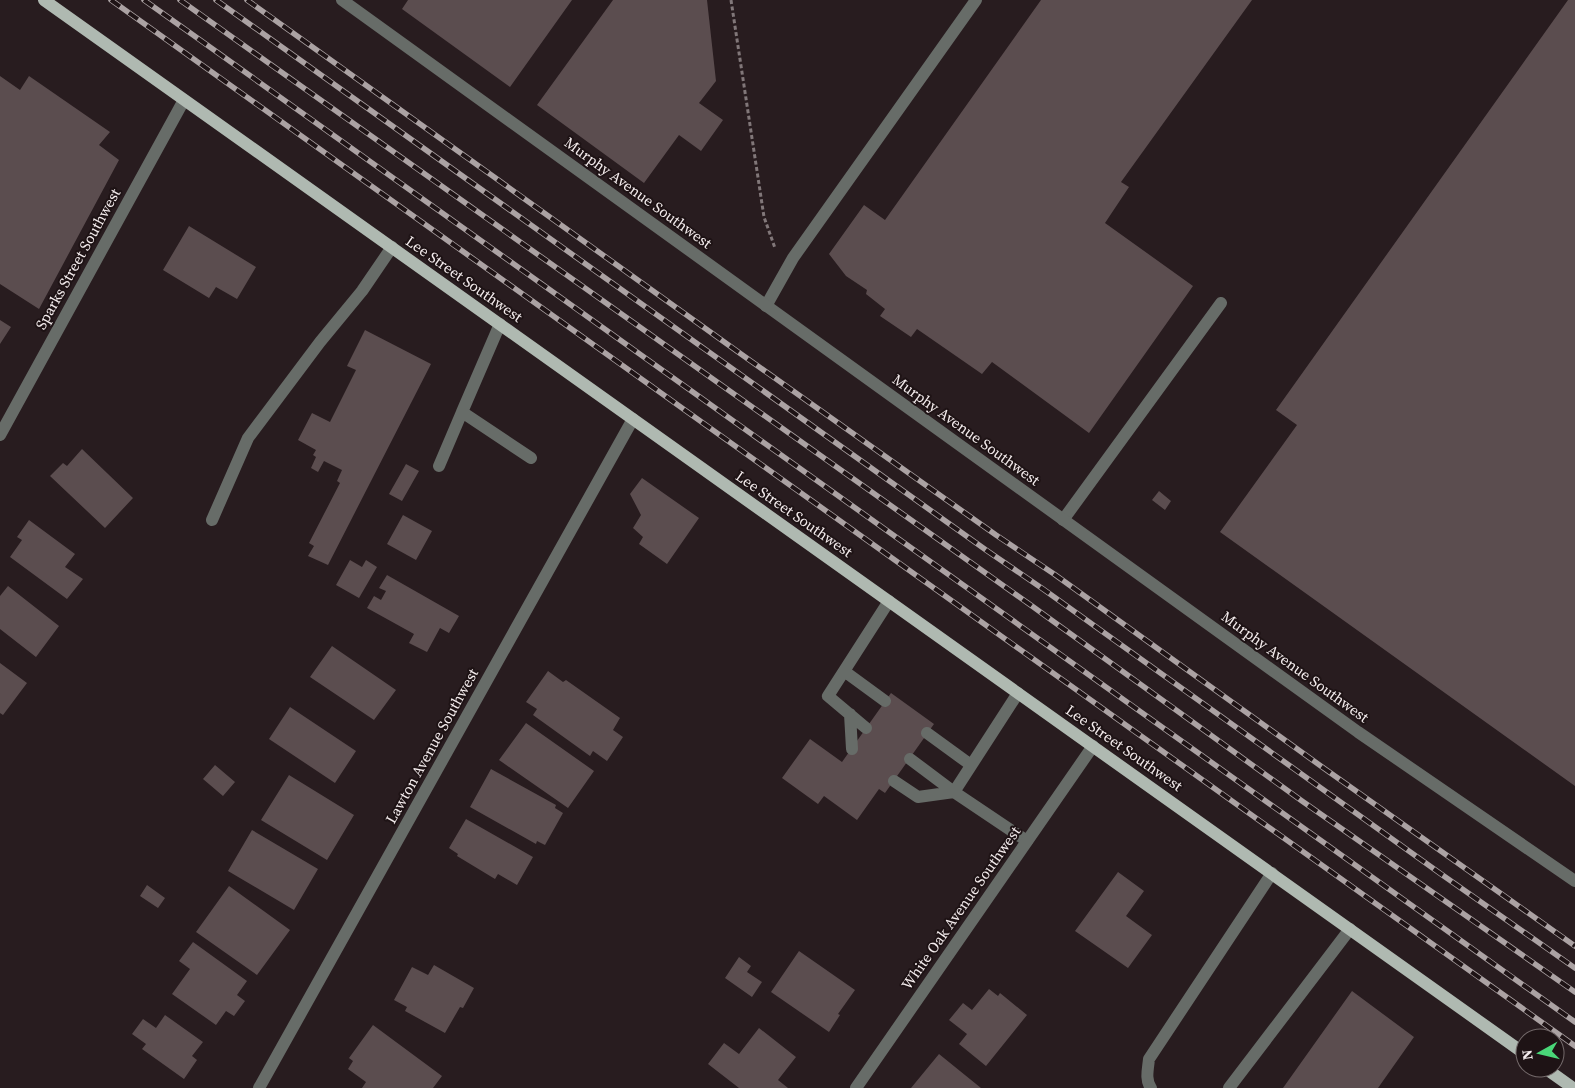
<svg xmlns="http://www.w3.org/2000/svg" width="1575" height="1088" viewBox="0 0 1575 1088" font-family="'Source Serif 4',serif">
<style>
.building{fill:#5b4d4f}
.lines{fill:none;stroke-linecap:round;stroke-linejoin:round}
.path{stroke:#817779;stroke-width:3;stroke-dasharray:4 2.5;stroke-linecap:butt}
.service{stroke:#676c68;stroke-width:12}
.minor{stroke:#676c68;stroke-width:12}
.tertiary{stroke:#676c68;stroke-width:12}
.primary{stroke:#afb9b1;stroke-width:12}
.rail-casing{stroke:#aba2a3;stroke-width:5.5}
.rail{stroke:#1e1315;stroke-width:4;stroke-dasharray:11;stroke-linecap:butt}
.labels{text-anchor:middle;stroke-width:4;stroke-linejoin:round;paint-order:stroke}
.street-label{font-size:15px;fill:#f4eced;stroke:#1e1315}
</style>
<rect width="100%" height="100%" fill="#281c1f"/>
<path class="building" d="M408,0H572L510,87L402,9Z
M613,0H707L716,81L699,103L723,120L701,151L679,135L644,183L537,105Z
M1041,0H1252L1121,182L1129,187L1105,223L1193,286L1089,433L992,362L982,374L917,329L911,337L880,316L885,309L866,294L867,290L846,276L829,254L864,205L885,220Z
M1568,0H1575V786L1220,532L1297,425L1276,410Z
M0,76L20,90L29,76L110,132L99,145L119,160L39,309L0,284Z
M189,226L256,267L237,299L216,287L209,298L163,270Z
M0,320L11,327L0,344Z
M365,330L431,364L328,565L308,556L314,546L309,543L340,483L337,481L342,470L324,461L318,472L311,468L316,457L313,455L316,450L298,440L312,413L330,422L356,370L347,366Z
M82,449L133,498L105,528L50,476L63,463L67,466Z
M406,464L419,471L402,501L389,494Z
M642,478L699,518L667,564L639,544L643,537L633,528L641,515L630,494Z
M1159,491L1171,501L1165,510L1152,500Z
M403,515L432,531L416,560L387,544Z
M29,520L75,554L65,567L83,579L67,599L10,557L22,540L17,537Z
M350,560L362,567L366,560L377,567L359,598L336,585Z
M387,575L459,616L449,633L440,628L427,652L409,643L414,634L367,608L374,596L381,600L386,591L379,588Z
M8,586L59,626L36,657L0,629V596Z
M332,646L396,690L374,720L310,677Z
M0,663L27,683L3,715L0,713Z
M548,671L563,682L566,680L620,718L613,730L623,737L607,761L593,751L590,756L533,715L537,709L526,702Z
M891,693L934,724L885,793L879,789L857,820L824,796L818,804L782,778L810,739L842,762Z
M290,707L356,751L335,783L269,739Z
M526,723L594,771L568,808L499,760Z
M215,765L235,782L223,796L203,779Z
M491,769L556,805L555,808L563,813L545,845L537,841L536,844L470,807Z
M289,775L354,815L327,860L261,820Z
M466,819L533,857L517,885L498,874L495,879L457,856L458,854L449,848Z
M252,830L318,869L294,910L228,871Z
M1118,872L1144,891L1126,916L1152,935L1128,968L1075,931Z
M147,885L165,898L158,908L140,896Z
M229,886L290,930L257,975L196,932Z
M193,942L247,981L237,995L245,1001L234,1016L226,1011L216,1025L172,994L190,969L179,961Z
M799,951L855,990L838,1014L840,1015L829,1032L771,992Z
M739,957L751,966L747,972L762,982L752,997L725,978Z
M434,965L474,988L463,1008L460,1007L445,1033L405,1011L407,1007L394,1000L412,967L428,975Z
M989,989L998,996L1000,993L1027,1015L986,1066L959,1044L967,1034L949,1020L963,1003L972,1010Z
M1352,991L1414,1037L1378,1088H1283Z
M165,1015L203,1042L192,1056L197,1060L184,1079L142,1049L146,1044L132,1034L143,1019L156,1028Z
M373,1025L442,1076L433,1088H362L366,1082L348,1069L353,1061L349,1058Z
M759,1028L796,1057L778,1080L788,1088H739L708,1064L724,1043L739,1054Z
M939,1054L981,1088H911Z"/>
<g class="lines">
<path class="path" d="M731,0L764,217L775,248"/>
<path class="service" d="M766,306L793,258L976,0
M500,324L462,412L531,458
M439,466L462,412
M212,520L248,438L320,342L362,291L392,247
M1063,520L1221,303
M844,671L885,701
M850,714L852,749
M866,728L828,696L889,601
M927,733L971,765
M910,759L954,792L1018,693
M894,781L918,797L954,792L1027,841
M1151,1088C1145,1080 1148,1069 1149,1059L1272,873
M1229,1088L1350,929"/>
<path class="minor" d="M0,435L184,100
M259,1088L633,419
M856,1088L1093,746"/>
<path class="tertiary" d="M342,0L1358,732L1575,881"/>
<path class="primary" d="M44,0L1525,1054
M1545,1068L1573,1088"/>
<g class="rail-casing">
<path id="rail" d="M111,0L1575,1046
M144,0L1575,1022
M180,0L1032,606L1302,801L1575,992
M216,0L986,550L1043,589L1441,874L1575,968
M247,0L741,354L996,535L1054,574L1325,769L1575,946"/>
</g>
<use href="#rail" class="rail"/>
</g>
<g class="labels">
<g class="street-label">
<text transform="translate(638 193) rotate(36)" y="5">Murphy Avenue Southwest</text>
<text transform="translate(78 259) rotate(-61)" y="5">Sparks Street Southwest</text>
<text transform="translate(464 279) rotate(35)" y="5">Lee Street Southwest</text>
<text transform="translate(966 430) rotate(36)" y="5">Murphy Avenue Southwest</text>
<text transform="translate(794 514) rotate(35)" y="5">Lee Street Southwest</text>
<text transform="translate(1295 667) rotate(36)" y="5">Murphy Avenue Southwest</text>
<text transform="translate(432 746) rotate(-61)" y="5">Lawton Avenue Southwest</text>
<text transform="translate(1124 748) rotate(35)" y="5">Lee Street Southwest</text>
<text transform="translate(961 908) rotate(-55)" y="5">White Oak Avenue Southwest</text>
</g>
</g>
<g transform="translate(1540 1053) rotate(262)"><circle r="24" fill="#1e1315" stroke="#746a6b"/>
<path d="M0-4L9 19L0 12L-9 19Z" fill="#49d778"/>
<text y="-8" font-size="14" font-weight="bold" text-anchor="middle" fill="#f4eced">N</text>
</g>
</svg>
